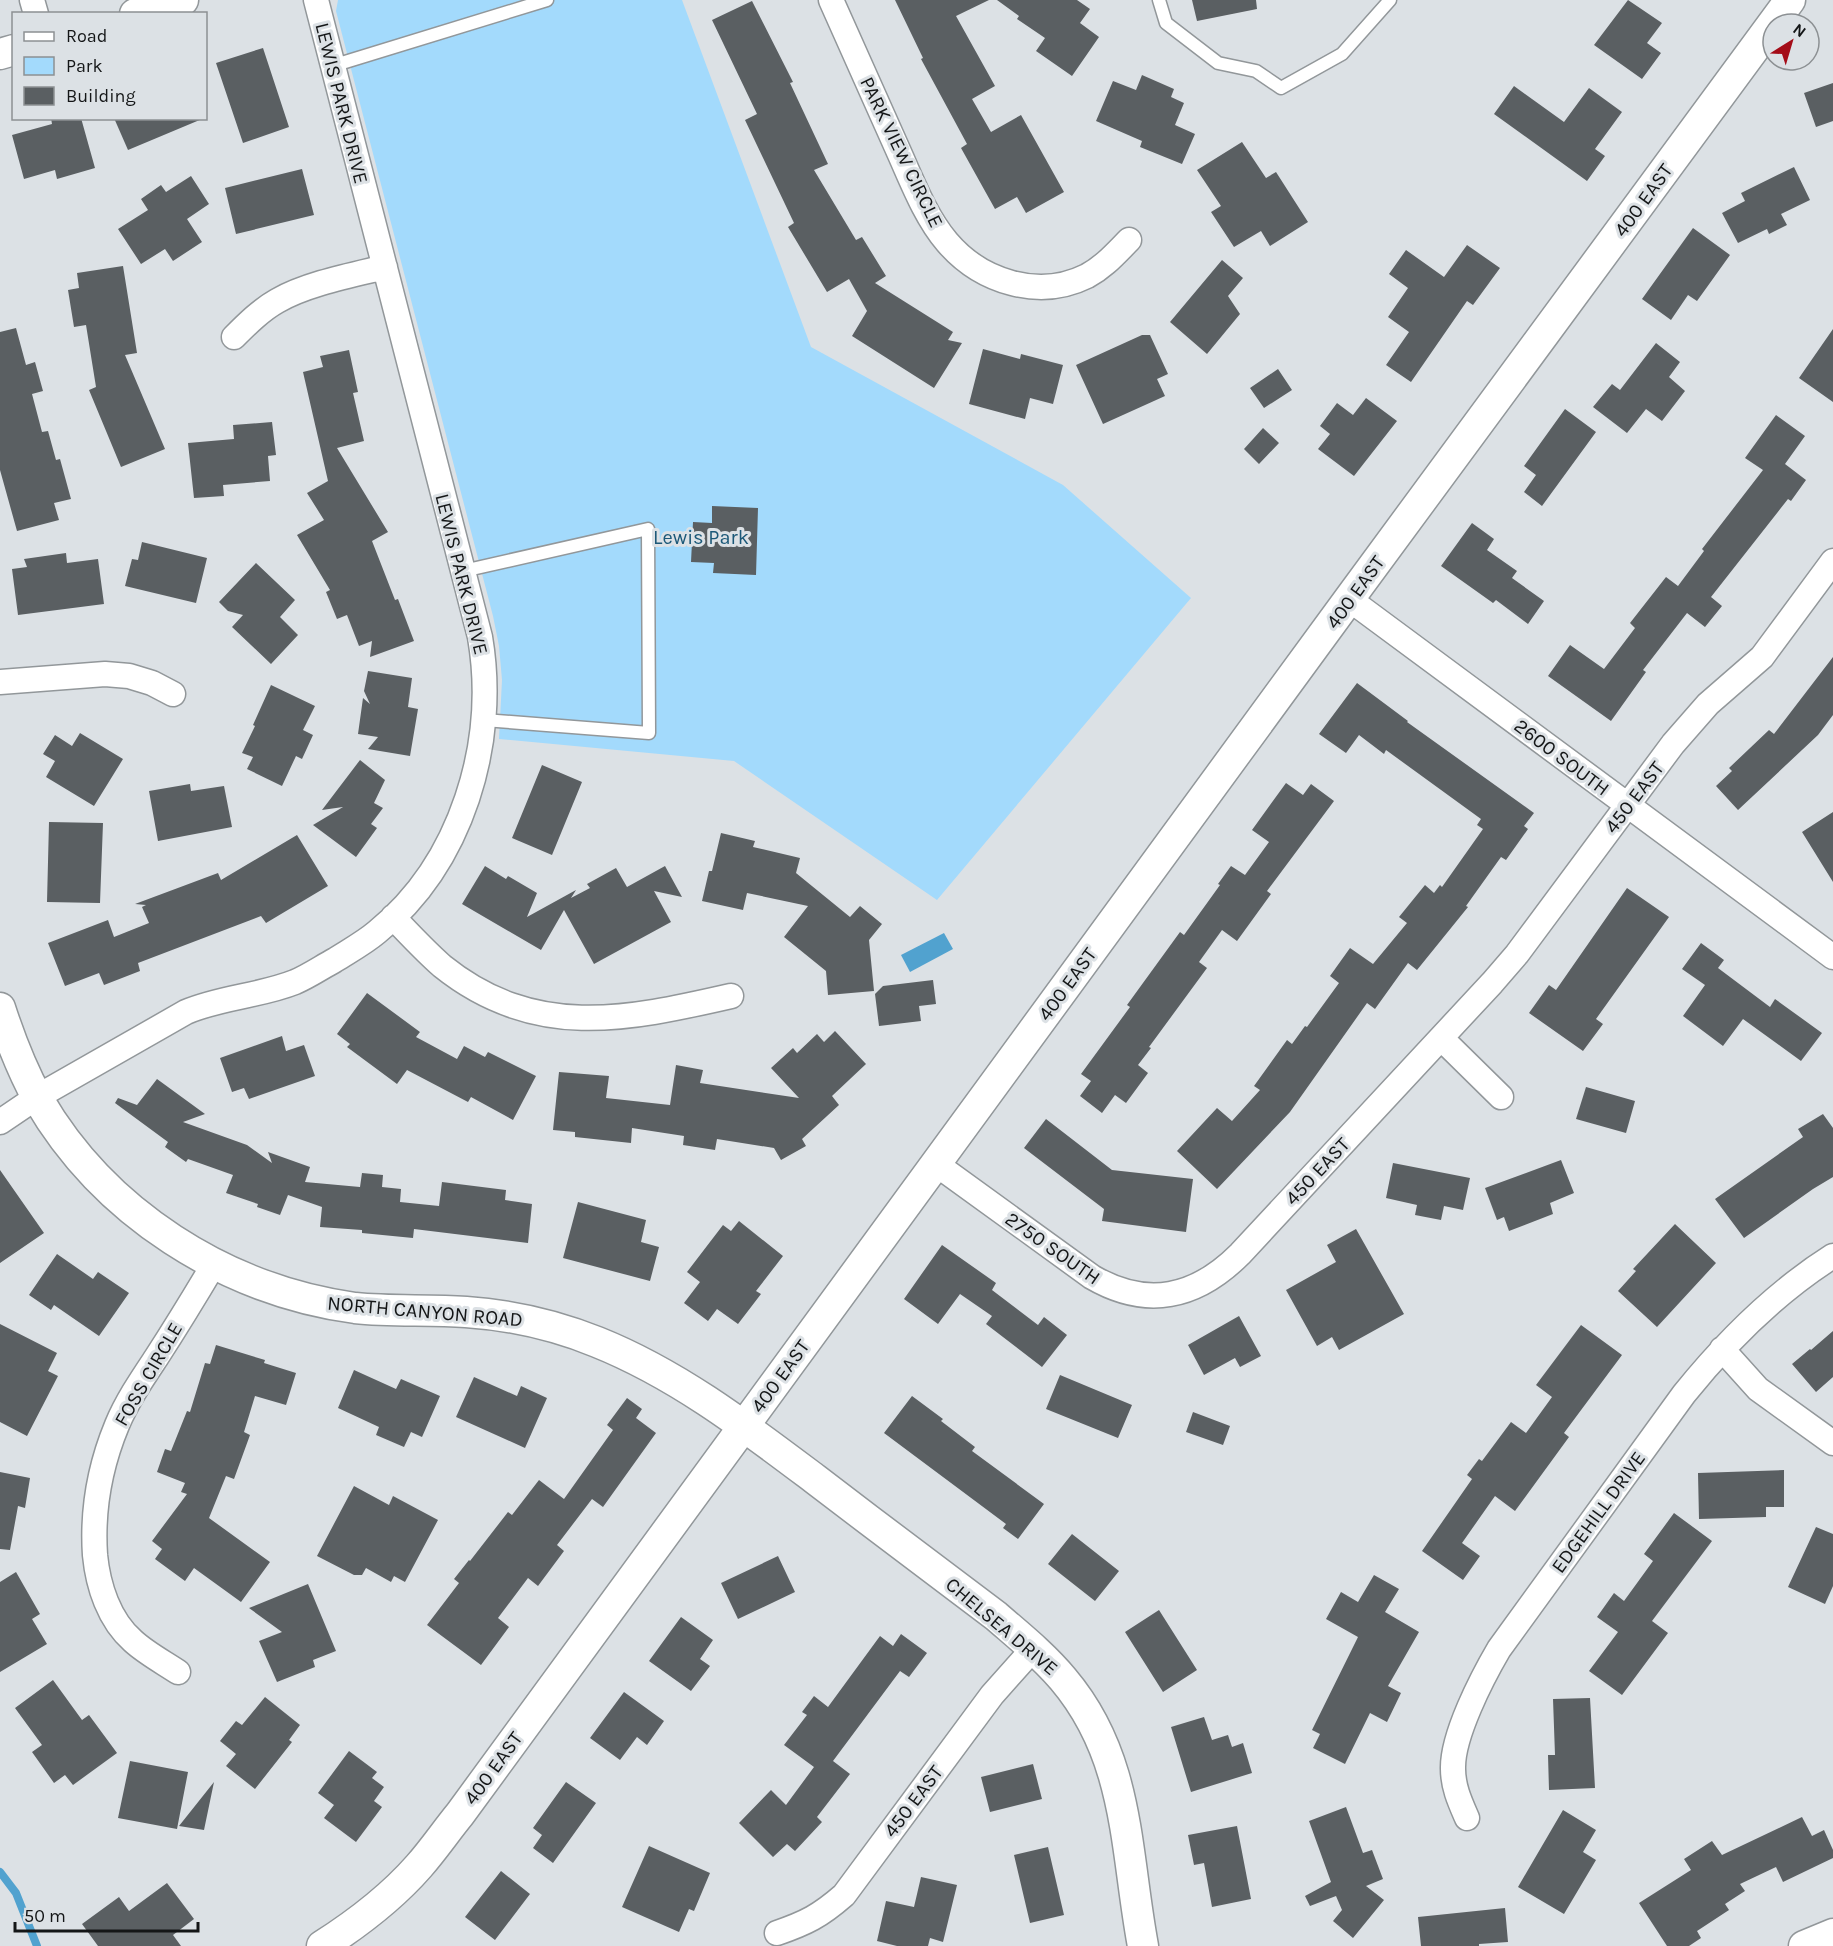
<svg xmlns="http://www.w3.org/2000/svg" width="1833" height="1946" viewBox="0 0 1833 1946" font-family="Karla,sans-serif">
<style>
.green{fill:#a3dafc}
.water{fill:#51a2cf}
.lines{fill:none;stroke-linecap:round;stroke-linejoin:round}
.stream{stroke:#51a2cf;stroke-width:8}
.building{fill:#5a5f62}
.service-casing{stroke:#92979a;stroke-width:15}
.minor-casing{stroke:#92979a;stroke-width:27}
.tertiary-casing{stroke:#92979a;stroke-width:33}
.service{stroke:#fff;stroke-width:12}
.minor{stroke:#fff;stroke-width:24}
.tertiary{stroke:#fff;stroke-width:30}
.labels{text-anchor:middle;stroke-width:6;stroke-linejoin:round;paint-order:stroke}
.street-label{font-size:20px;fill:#141617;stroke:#dce1e5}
.park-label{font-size:20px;fill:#1b5878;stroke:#dce1e5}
</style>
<rect width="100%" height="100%" fill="#dce1e5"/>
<path class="green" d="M338,0H682L811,347L1063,485L1191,598L937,900L734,761L499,739L502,680L499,646L493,616L336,11Z"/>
<path class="water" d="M944,933L953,949L910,972L901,955Z"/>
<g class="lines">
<path class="stream" d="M0,1872L16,1893L37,1946"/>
</g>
<path class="building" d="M895,0H989L956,16L995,86L972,99L991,132L1021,115L1064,192L1026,213L1017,197L995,209L961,148L967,144L921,59L923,58Z
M997,0H1077L1090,9L1080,23L1099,37L1072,76L1036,51L1045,38L1017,19L1019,16Z
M1192,0H1256L1257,9L1197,21Z
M1628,0L1662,23L1647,43L1661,53L1642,79L1594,45Z
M752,1L793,82L790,83L828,164L814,170L856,240L862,237L886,276L875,283L953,332L948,340L962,343L934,388L852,336L867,311L849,279L827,292L788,227L794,223L745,120L757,114L712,20Z
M263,48L289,127L243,143L216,63Z
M1142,75L1174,89L1171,97L1184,103L1175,125L1195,134L1182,164L1140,147L1142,141L1096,121L1113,81L1136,90Z
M1833,83V121L1816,127L1804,93Z
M1514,86L1564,122L1589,88L1622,112L1595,149L1605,156L1587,181L1494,114Z
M51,118H81L95,168L57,179L55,170L24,179L12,135L52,124Z
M114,118H202V119L128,150Z
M1242,142L1266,178L1276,172L1308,222L1270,246L1261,231L1234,247L1211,212L1221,206L1197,170Z
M1794,167L1810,200L1781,214L1787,225L1769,234L1767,229L1738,243L1722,213L1745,201L1741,193Z
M302,169L314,215L236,234L225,188Z
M191,176L209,204L187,219L202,242L173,261L165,249L141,264L118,229L148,210L141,199L161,185L166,192Z
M1693,228L1730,255L1697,301L1688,295L1671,320L1642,299Z
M1467,245L1500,268L1473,305L1467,301L1411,382L1386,365L1409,332L1388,317L1408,288L1389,274L1406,250L1444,277Z
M1222,260L1243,278L1228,296L1240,314L1207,354L1170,322Z
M123,266L137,353L125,355L165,449L121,467L89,390L96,387L86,325L74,327L68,290L79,288L77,273Z
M16,328L26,365L35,362L43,391L32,394L42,432L48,431L56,460L60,459L71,499L54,503L59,520L17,531L0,470V332Z
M1833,329V402L1799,378Z
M1142,335H1150L1168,374L1157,379L1165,396L1103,424L1076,365Z
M1656,343L1680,362L1669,377L1685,391L1662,421L1646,409L1627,433L1593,407L1612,384L1620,390Z
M983,349L1020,359L1021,354L1063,365L1053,404L1030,398L1025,419L969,404Z
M349,350L358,392L353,393L364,441L337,448L388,532L372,541L395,600L398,599L414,641L370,657L372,641L359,646L347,615L337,619L326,592L330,590L297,535L324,520L307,493L328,481L303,372L323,367L320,356Z
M1278,369L1292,390L1264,408L1250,388Z
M1366,398L1397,421L1354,476L1318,449L1330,434L1320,426L1337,403L1353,415Z
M1565,409L1596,432L1542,506L1524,492L1536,475L1524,466Z
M1776,415L1805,436L1785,464L1806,480L1791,501L1788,499L1711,597L1722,606L1705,627L1687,613L1643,670L1646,672L1611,721L1548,676L1570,645L1604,669L1635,628L1630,623L1666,577L1678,586L1704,551L1702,549L1763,470L1745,458Z
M272,422L276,455L268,456L270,481L223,485L224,496L194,498L188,443L234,439L233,425Z
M1263,428L1279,443L1259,464L1244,449Z
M712,506L758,508L756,575L713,573L714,563L691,562L693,522L712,523Z
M1472,523L1494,539L1487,550L1517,571L1512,578L1544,601L1528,624L1496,600L1493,603L1441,566Z
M142,542L207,558L196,603L125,586L132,559L138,560Z
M66,553L67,563L98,559L104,604L18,615L12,569L27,567L24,559Z
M256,563L295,600L280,617L298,635L271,664L232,627L243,615L228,611L219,602Z
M1833,657V715L1818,735L1738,810L1716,786L1732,771L1729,768L1769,730L1774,734Z
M368,671L412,678L408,707L418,709L410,756L368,749L378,737L358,734L363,698L370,704L364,691Z
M1357,683L1408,721L1407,722L1534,813L1524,826L1528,829L1506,860L1501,857L1466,906L1468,907L1417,970L1408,963L1375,1009L1367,1003L1290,1112L1217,1189L1177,1151L1217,1108L1232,1121L1260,1090L1254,1086L1287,1040L1292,1044L1305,1026L1307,1027L1339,983L1330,976L1350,948L1373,964L1407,923L1399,917L1425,885L1434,893L1440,885L1442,887L1483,829L1477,825L1481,819L1386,750L1384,754L1359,735L1346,753L1319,734Z
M271,685L315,706L303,730L313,735L302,759L296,756L282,786L247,769L253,757L242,753L255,726L253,725Z
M80,733L123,759L94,806L46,777L55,761L43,754L55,735L72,746Z
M360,760L385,780L374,803L383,808L371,824L377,828L356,857L313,825L343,807L322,810Z
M542,765L582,782L552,855L512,838Z
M1286,783L1303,795L1311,784L1334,801L1267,891L1271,894L1237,941L1222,930L1199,962L1207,968L1149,1047L1151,1048L1138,1065L1148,1073L1126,1103L1115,1095L1102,1113L1080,1096L1091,1081L1081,1074L1130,1007L1127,1005L1180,932L1184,935L1220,885L1218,884L1231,866L1245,875L1269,842L1252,830Z
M190,784L191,791L224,786L232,827L158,841L149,791Z
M1833,812V882L1802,832Z
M49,822L103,823L100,903L47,902Z
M721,833L755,841L753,847L800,858L796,873L850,917L860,906L882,924L869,940L874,991L828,995L826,971L784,937L808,906L747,893L743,910L702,901L709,871H712Z
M297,835L328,886L266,923L261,916L138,963L140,971L104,985L99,973L65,986L48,943L108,920L114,937L149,923L142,907L146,905L135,904L218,873L221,880Z
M485,866L506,879L508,876L537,893L527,917L576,890L571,898L590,888L587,884L616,868L627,887L665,866L682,897L654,891L671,922L594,964L564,910L541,950L462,904Z
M1627,888L1669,917L1596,1019L1603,1024L1583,1051L1529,1013L1549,985L1556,990Z
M1701,943L1724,960L1718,968L1770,1007L1775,999L1822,1033L1801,1061L1743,1019L1723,1046L1683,1016L1705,985L1682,969Z
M933,980L936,1004L919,1006L921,1021L879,1026L875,994L883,986Z
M367,993L420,1032L416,1037L457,1059L464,1046L485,1057L488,1052L536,1076L513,1120L471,1097L468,1102L407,1070L397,1084L347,1047L350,1044L337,1034Z
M835,1031L866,1064L832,1096L839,1105L802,1139L806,1146L781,1160L774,1148L717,1139L715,1150L683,1145L684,1136L632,1128L631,1143L575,1137V1132L553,1130L559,1072L609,1076L606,1098L670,1105L676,1065L703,1070L700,1083L799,1098L771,1068L793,1048L797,1053L817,1034L824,1042Z
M282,1036L286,1051L304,1045L315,1076L249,1099L244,1088L232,1092L220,1058Z
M157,1079L205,1114L183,1122L247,1145L272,1163L268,1152L310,1167L305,1182L360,1187L362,1173L383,1175L382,1187L401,1189L400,1202L439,1206L442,1182L506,1190L505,1200L532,1204L528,1243L414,1229L413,1238L362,1233V1230L320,1227L322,1207L288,1195L280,1215L257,1207L258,1204L226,1193L233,1175L188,1159L186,1162L165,1147L168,1142L115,1103L118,1098L137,1105Z
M1586,1087L1635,1101L1626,1133L1576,1119Z
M1823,1114L1833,1128V1177L1813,1189L1744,1238L1715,1199L1803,1137L1798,1129Z
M1046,1119L1112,1170L1193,1179L1186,1232L1102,1221L1104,1209L1024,1148Z
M1561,1160L1574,1193L1550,1203L1553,1214L1509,1231L1504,1217L1497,1220L1485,1188Z
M1393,1163L1470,1178L1463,1210L1444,1206L1441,1220L1415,1215L1417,1205L1386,1198Z
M0,1170L44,1233L0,1263Z
M578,1202L646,1220L641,1242L659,1247L650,1281L563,1258Z
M739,1221L783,1256L756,1291L761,1294L738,1324L717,1309L708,1321L684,1303L700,1282L687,1272L723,1225L731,1231Z
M1675,1224L1716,1263L1657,1327L1618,1291L1636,1271L1633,1269Z
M1356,1229L1404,1314L1339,1350L1332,1337L1317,1346L1286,1290L1336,1262L1327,1245Z
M942,1245L996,1283L992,1290L1038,1325L1044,1317L1067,1335L1042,1367L986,1324L992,1316L960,1294L938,1324L904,1299Z
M57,1254L93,1279L98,1272L129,1293L99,1336L54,1305L51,1310L29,1295Z
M1239,1316L1261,1356L1240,1367L1235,1358L1204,1375L1188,1345Z
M0,1324L57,1353L48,1371L58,1376L27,1436L0,1422Z
M1581,1325L1622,1355L1564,1433L1569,1437L1515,1511L1495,1496L1462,1543L1480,1556L1463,1580L1422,1551L1472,1479L1467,1475L1479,1459L1482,1461L1511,1422L1526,1433L1552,1397L1536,1385Z
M1833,1331V1377L1816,1392L1792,1364L1810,1349L1811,1350Z
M216,1345L265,1360L264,1363L296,1373L286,1405L255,1396L244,1432L250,1435L234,1479L226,1476L209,1518L270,1562L241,1602L194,1568L185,1581L155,1559L162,1549L152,1541L187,1494L181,1492L185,1483L157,1472L165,1449L171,1451L187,1411L190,1412L205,1363L210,1364Z
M354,1370L396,1389L401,1379L440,1396L422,1437L411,1432L404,1447L376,1435L379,1427L338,1408Z
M1060,1375L1132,1405L1118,1438L1046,1409Z
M474,1377L517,1396L521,1386L547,1398L525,1448L456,1417Z
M912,1396L943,1419L941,1421L975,1447L972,1451L1044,1504L1018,1539L1003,1528L1006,1524L884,1433Z
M627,1398L642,1409L636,1418L656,1433L603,1507L592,1499L557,1545L564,1551L538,1586L528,1578L498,1618L509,1627L481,1665L427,1625L459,1583L454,1579L469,1560L470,1561L508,1512L512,1515L539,1480L564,1499L613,1430L607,1425Z
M1193,1412L1230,1426L1223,1445L1186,1432Z
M1784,1470V1507H1766V1517L1699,1519L1698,1473Z
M0,1472L30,1478L25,1508L18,1506L10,1550L0,1549Z
M354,1486L389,1505L393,1496L438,1520L405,1582L394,1576L391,1582L366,1568L362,1575H354L317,1556Z
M1674,1513L1712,1541L1652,1621L1668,1633L1622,1695L1589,1671L1618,1632L1597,1617L1614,1593L1624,1601L1653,1561L1644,1554Z
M1816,1527L1833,1534V1586L1825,1604L1788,1587Z
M1072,1534L1119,1571L1095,1601L1048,1564Z
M778,1556L795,1592L738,1619L721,1583Z
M16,1572L40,1614L32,1619L47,1644L0,1672V1582Z
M1374,1575L1399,1589L1385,1612L1419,1632L1388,1686L1401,1693L1387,1722L1370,1713L1345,1764L1313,1748L1320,1734L1312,1730L1358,1637L1326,1619L1341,1592L1358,1602Z
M308,1584L336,1651L313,1660L315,1667L277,1682L259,1641L282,1632L249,1608Z
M1159,1610L1197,1670L1163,1692L1125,1632Z
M681,1617L713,1640L700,1659L710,1666L691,1691L649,1661Z
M901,1634L927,1653L909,1677L900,1671L833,1761L850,1774L817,1817L822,1822L795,1851L787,1844L773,1857L739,1823L771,1790L786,1805L814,1767L784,1745L807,1715L802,1712L814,1696L828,1707L880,1636L893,1646Z
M53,1680L82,1720L89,1715L117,1753L73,1785L65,1775L54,1783L32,1752L42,1745L15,1708Z
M624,1692L664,1721L647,1745L637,1737L620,1760L590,1738Z
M265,1697L300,1725L289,1740L292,1742L255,1789L226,1766L236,1754L220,1741L236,1721L242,1725Z
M1590,1698L1595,1788L1549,1790L1548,1755H1555L1553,1699Z
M1204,1717L1212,1740L1228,1735L1232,1747L1243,1743L1252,1773L1191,1792L1171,1727Z
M349,1751L377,1772L372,1778L384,1787L374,1801L382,1807L356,1842L324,1818L334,1805L318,1793Z
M130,1761L188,1772L177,1829L118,1818Z
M1033,1764L1042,1799L990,1812L981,1777Z
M214,1782L204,1830L179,1826Z
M566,1782L596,1803L553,1863L533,1848L542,1835L533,1828Z
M1346,1807L1363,1853L1372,1850L1383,1879L1366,1886L1384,1900L1353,1938L1333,1921L1342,1910L1336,1896L1310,1906L1305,1896L1331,1882L1309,1821Z
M1563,1810L1596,1830L1583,1852L1596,1860L1564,1914L1518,1887Z
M1802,1817L1812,1836L1824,1830L1833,1850V1858L1783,1882L1776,1867L1740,1884L1745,1891L1725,1904L1729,1910L1697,1931L1701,1938L1689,1946H1667L1639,1903L1691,1870L1684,1859L1712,1841L1722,1855Z
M1237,1826L1251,1899L1212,1907L1204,1863L1194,1865L1188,1835Z
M649,1846L710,1873L694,1911L689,1909L679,1932L622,1907Z
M1048,1847L1064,1915L1030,1923L1014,1855Z
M501,1871L530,1894L495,1940L465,1917Z
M921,1877L957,1885L943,1942L930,1938L928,1946H897L877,1941L886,1901L914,1907Z
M167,1883L194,1919L173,1935L181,1946H98L82,1924L119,1897L129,1911Z
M1505,1908L1508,1942L1479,1944V1946H1421L1418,1917Z"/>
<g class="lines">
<g class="service-casing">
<path id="service" d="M1159,0L1166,23L1218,63L1256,71L1281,88L1342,54L1390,0
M332,66L547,0
M463,571L648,529L649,733L484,720"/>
</g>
<g class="minor-casing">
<path id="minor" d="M32,0L36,14
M831,0C853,50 876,100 898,150C912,181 925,216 947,242C981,282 1039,300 1087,276C1104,267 1116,253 1129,240
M234,337C247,324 261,310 277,301C306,284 352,275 385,267
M1349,599L1833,957
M0,682L105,674L129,676L152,683L173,694
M393,917C409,934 425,951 442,966C534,1040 626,1020 731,996
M1441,1038L1501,1097
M0,1122L37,1097L186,1012C221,997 260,996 295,982C309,976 322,967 335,960C349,951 364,943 377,932C462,863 498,743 480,637L316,0
M936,1164L1092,1277C1147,1309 1196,1298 1240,1254L1492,983L1517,954L1673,744L1708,704L1762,657L1833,561
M1722,1349L1758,1389L1833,1443
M178,1672C163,1662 146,1653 133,1641C109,1620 98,1586 95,1555C92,1510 100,1466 117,1425C127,1401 142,1379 156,1358C176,1327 195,1296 214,1264
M1467,1818C1460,1802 1453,1787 1453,1769C1452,1736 1482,1678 1499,1649L1684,1394C1726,1342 1776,1292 1833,1256
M777,1933C806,1923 820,1916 844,1895L992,1695L1033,1649"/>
</g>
<g class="tertiary-casing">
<path id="tertiary" d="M135,14L183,0
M0,54L14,50
M0,1008C10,1039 22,1070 38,1099C104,1213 225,1290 355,1308C392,1312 429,1309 466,1312C511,1315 555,1325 597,1342C677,1374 746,1427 815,1479C875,1525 935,1570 996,1616C1019,1636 1043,1655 1063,1679C1130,1758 1125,1850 1143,1946
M322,1946C358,1923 391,1898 419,1866C434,1849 446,1831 460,1814L1349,599L1790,0
M1804,1946L1833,1934"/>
</g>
<use href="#service" class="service"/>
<use href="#minor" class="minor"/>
<use href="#tertiary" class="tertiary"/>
</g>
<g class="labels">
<g class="street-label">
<text transform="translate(342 103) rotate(76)" y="7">LEWIS PARK DRIVE</text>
<text transform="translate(902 152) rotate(64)" y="7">PARK VIEW CIRCLE</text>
<text transform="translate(1643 200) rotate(-54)" y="7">400 EAST</text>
<text transform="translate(462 574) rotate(76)" y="7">LEWIS PARK DRIVE</text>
<text transform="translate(1355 592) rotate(-54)" y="7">400 EAST</text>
<text transform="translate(1562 757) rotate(37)" y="7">2600 SOUTH</text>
<text transform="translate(1634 797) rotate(-53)" y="7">450 EAST</text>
<text transform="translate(1067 984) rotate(-54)" y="7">400 EAST</text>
<text transform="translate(1317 1171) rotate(-47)" y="7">450 EAST</text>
<text transform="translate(1053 1248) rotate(35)" y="7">2750 SOUTH</text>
<text transform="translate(425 1311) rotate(5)" y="7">NORTH CANYON ROAD</text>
<text transform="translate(148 1374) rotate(-60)" y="7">FOSS CIRCLE</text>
<text transform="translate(780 1376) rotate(-54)" y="7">400 EAST</text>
<text transform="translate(1598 1512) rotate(-54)" y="7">EDGEHILL DRIVE</text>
<text transform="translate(1002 1626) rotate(40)" y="7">CHELSEA DRIVE</text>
<text transform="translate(493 1768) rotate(-54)" y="7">400 EAST</text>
<text transform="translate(913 1801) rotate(-53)" y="7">450 EAST</text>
</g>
<g class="park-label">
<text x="701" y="544">Lewis Park</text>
</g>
</g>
<rect x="12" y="12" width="195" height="108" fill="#dce1e5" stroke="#8c9093" stroke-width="1.5"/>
<rect x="24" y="32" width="30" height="9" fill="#ffffff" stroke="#8c9093" stroke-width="1.5"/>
<text x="66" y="42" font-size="18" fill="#141617">Road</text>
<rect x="24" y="57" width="30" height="18" fill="#a3dafc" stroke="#8c9093" stroke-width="1.5"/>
<text x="66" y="72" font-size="18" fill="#141617">Park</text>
<rect x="24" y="87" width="30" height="18" fill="#5a5f62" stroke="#8c9093" stroke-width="1.5"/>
<text x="66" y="102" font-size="18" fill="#141617">Building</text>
<g transform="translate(1791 42) rotate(37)"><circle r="28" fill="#dce1e5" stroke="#8c9093" stroke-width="1.5"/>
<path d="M0-4.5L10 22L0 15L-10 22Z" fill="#a40c18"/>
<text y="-9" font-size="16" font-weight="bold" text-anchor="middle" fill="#141617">N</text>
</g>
<path d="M15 1922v9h183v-9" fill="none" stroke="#141617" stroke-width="3"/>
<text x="24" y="1922" font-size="18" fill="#141617" stroke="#dce1e5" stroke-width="4.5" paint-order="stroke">50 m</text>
</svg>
